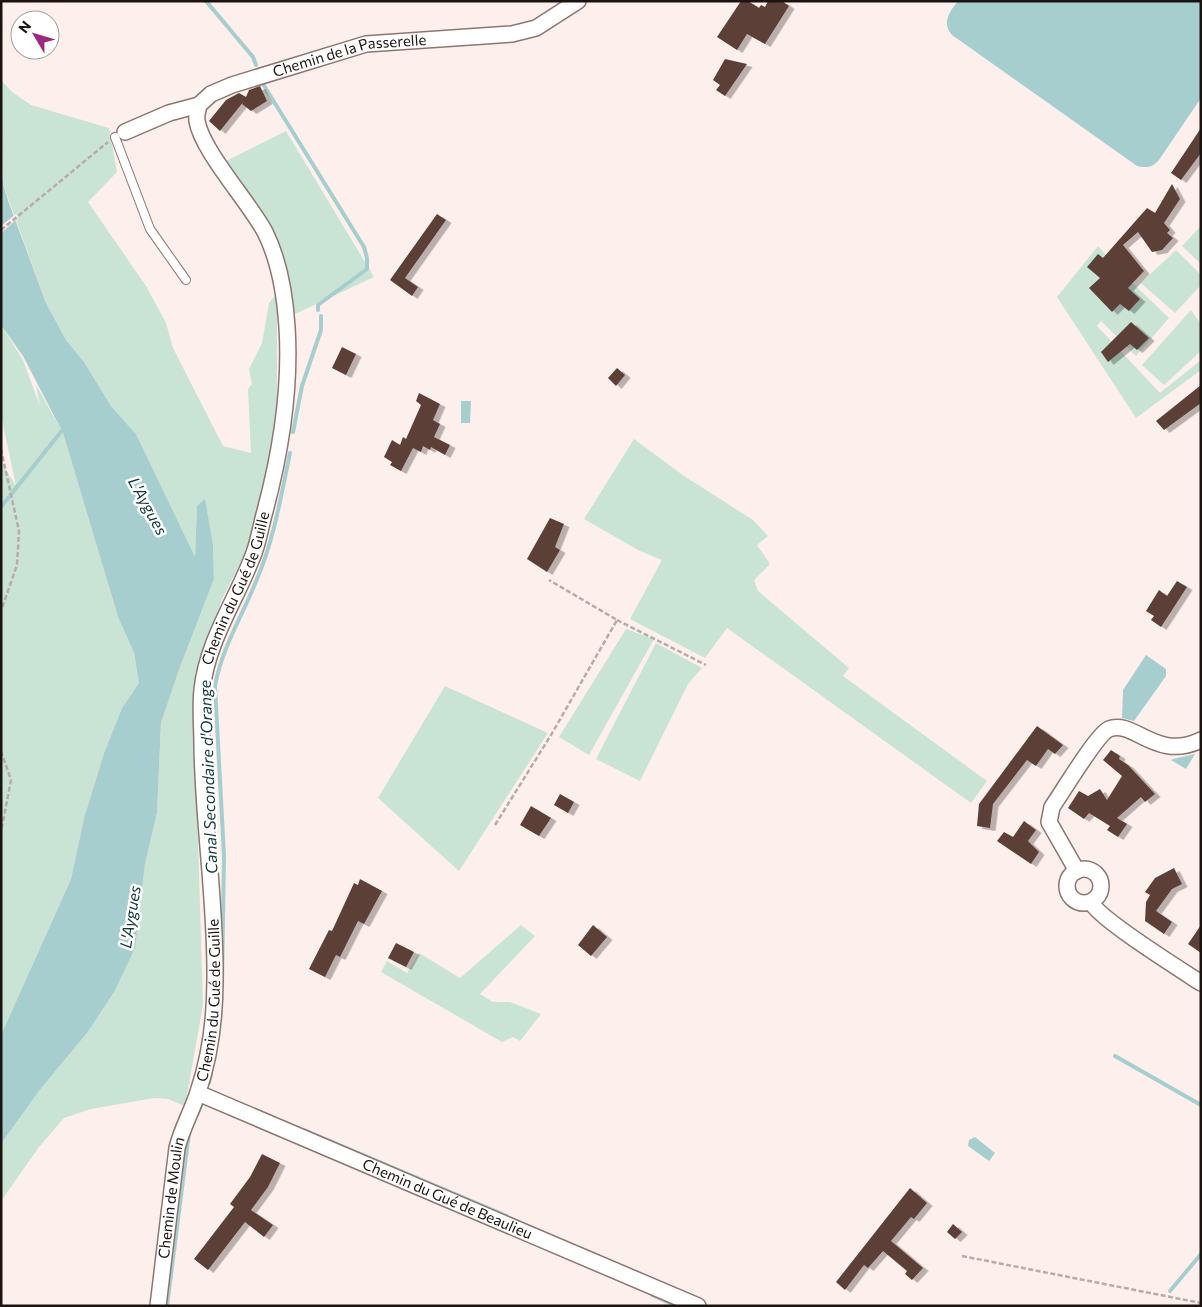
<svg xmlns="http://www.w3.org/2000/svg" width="1202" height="1307" viewBox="0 0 1202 1307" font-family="Commissioner,sans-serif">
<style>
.green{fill:#c9e4d5}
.water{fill:#a7cece}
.pier{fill:#fdefeb}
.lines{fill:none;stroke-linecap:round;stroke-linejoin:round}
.stream{stroke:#a7cece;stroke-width:4}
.building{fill:#5c4138;filter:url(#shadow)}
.service-casing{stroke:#8b7770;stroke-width:10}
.minor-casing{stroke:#8b7770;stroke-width:18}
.path{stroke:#b8aba8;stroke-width:2.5;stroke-dasharray:5 2.5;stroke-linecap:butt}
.service{stroke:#fff;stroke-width:8}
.minor{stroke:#fff;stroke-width:15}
.labels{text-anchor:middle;stroke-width:5;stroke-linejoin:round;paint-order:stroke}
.street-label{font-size:15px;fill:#1b1310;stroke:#fff}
.water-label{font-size:16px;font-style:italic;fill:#133939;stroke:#fff}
</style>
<defs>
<filter id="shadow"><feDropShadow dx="5.5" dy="3" stdDeviation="0" flood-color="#0004"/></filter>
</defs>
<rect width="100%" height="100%" fill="#fdefeb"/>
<path class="green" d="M1,80L12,92L31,105L109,128L117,172L88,202L146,286L166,323L173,348L223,446L251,453L248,389L252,384L249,369L262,343L269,303L277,293V429L248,548L223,597L195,674L194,710L203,1005L185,1106L168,1099L154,1098L91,1109L64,1118L39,1147L1,1201V1144L39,1091L87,1033L98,1014L138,914L145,864L157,813L161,723L180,667L214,579L213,544L205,500L197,506L195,558L136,434L111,406L84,362L66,340L46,303L3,184Z
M286,131L374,277L293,315L277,242L224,162Z
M1201,226V264L1182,246Z
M1098,246L1123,274L1169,318L1136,356L1101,321L1097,326L1160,393L1201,360V370L1136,418L1057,297Z
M1176,250L1201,275V285L1175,313L1141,283Z
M1191,310L1201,324V351L1164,385L1142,365Z
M1,325L23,360L40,406L36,385L63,433L118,617L134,653L139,683L122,708L104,753L84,818L71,879L1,1035V462L16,486L1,415Z
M634,439L684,476L753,520L768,536L757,545L770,564L754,580L758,591L849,668L843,676L987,781L971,803L727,628L705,658L630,619L662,560L640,551L584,519Z
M626,629L654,639L589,755L559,737Z
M656,643L702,668L688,684L640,781L596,759Z
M445,686L548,733L459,871L378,798Z
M521,925L535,936L480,994L493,1002H510L541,1014L520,1041L513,1037L502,1042L381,972L387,961L407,973L419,953L460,978Z"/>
<path class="water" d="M958,1H1201V98L1159,160C1152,168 1147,168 1137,166L952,35C941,23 950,11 958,1Z
M1,164L3,184L9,203L46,303L66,340L84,362L111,406L136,434L195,557L197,506L205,499L213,544L214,579L180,667L161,723L157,813L145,864L135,948L114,992L87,1033L39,1091L1,1144V1035L71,879L84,818L104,753L122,708L139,683L134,653L118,617L63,433L23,356L1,325Z
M461,401H471L470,423H461Z
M1146,655L1166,669V676L1134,721L1122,718L1123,690Z
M1195,754L1186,769L1171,760L1173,759Z
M975,1137L995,1153L989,1161L968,1146L969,1140Z"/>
<path class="pier" d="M16,214L18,218L1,233V226Z"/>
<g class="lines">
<path class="stream" d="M206,1L253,57L256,65
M263,84L364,247L367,258V269L318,305V310
M293,432L302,386L321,330V316
M1,507L64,428
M222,985L224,856L215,686C222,647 243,615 257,579C274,539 281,496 290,453
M1115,1056L1201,1105
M209,1083L211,1074
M197,1115L201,1106
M304,1130L507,1216
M1170,1291L1201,1254
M652,1295L677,1306
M167,1306L189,1133"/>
</g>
<path class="building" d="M741,1H748L759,8L761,5L765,7L768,1H782L789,6L765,44L747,34L737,50L717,37Z
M725,59L747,64L725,96L716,90L720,85L713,80Z
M260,86L267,101L251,111L242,104L244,101L220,131L209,121L226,100L239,93L246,97L249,90Z
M1201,128V153L1181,180L1171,173Z
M1172,184L1180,199L1164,223L1170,230L1167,233L1173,238L1162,250L1152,252L1138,232L1123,245L1144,271L1128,288L1140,299L1129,311L1120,304L1112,312L1089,288L1100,278L1087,267L1098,254L1103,258L1147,208L1155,213Z
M437,214L446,220L405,278L418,287L412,296L390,280Z
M1131,322L1149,338L1137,350L1130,344L1108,362L1101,352Z
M342,347L356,354L346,375L332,368Z
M617,368L625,375L616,386L608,378Z
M1201,385V403L1164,430L1156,421Z
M419,393L440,404L433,420L440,424L434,437L450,445L445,455L431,447L430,450L423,446L421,452L413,448L401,471L390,465L392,462L384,457L392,440L400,445L403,437L406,439L421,405L416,401Z
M550,518L564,524L555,547L560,550L547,572L527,559Z
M1177,581L1187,587L1161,627L1151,620L1154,616L1146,611L1159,590L1167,596Z
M1037,726L1063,745L1055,754L1048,749L1036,766L1027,760L993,804L990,828L977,826L979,804Z
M1111,750L1120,756L1119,759L1128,765L1155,794L1145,802L1141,797L1117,818L1127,824L1118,837L1107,830L1110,826L1089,813L1084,819L1068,808L1079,791L1088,796L1100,789L1107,800L1122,776L1103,760Z
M560,794L574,802L568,813L554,805Z
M531,806L551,818L539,836L520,825Z
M1024,821L1036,830L1028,841L1039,852L1031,864L997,841L1004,832L1013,837Z
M1174,868L1182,884L1172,889L1156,911L1172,922L1164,934L1145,921L1146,902L1150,895L1145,892L1155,878Z
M360,879L382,891L364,924L358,921L340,957L336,955L325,977L309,969L329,930L332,931L354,883L358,885Z
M593,925L607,937L591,956L578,945Z
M1201,925V953L1188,944Z
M396,943L414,952L406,967L388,958Z
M262,1154L280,1163L268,1187L251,1210L273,1225L264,1237L245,1222L208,1270L194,1259L234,1207L230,1204L250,1177Z
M910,1188L927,1203L914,1219L911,1217L891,1241L923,1268L912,1280L905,1274L907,1271L883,1251L868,1268L864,1265L845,1290L836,1282Z
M953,1224L962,1232L955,1239L947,1232Z"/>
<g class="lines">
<g class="service-casing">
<path id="service" d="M115,137L150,229L186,280"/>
</g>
<g class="minor-casing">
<g id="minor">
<path id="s1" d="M125,132L169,113L199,105L211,94L232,85L366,44L512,34L536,28L578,1"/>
<circle cx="1084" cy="886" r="17"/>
<path d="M1077,871L1049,822L1052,807C1062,793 1097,734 1109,729C1134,719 1156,762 1201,740"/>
<path d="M1091,902C1098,918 1181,970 1201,983"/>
<path id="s2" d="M198,1093L698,1306"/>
<path id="s3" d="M158,1306L177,1148C182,1128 192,1111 198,1092C210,1057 215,1016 215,979C216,901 203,823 202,745C202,727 200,708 202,690C207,641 237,599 254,553C259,539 261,525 265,511C281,451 291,389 287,327C285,295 280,262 265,232C249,202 202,151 197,121C196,115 198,110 199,105"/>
</g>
</g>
<path class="path" d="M1,230L108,142
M1,449L19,531L17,565L1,611
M617,620L706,665
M1,751L11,780L1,832
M495,825L551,735L617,620L549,580
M1088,863C1104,868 1107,881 1103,896
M962,1256L1201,1303"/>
<use href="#service" class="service"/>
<use href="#minor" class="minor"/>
</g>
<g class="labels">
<g class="street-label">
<text dy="5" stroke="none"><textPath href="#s1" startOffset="240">Chemin de la Passerelle</textPath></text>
<text dy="5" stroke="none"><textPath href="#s3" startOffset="731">Chemin du Gué de Guille</textPath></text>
<text dy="5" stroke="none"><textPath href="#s3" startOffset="312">Chemin du Gué de Guille</textPath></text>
<text dy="5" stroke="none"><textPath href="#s3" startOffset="109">Chemin de Moulin</textPath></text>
<text dy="5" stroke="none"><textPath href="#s2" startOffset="271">Chemin du Gué de Beaulieu</textPath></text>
</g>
<g class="water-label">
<text transform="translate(148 506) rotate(61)" y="6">L'Aygues</text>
<text transform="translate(208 777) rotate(-92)" y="6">Canal Secondaire d'Orange</text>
<text transform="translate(130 917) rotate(-81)" y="6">L'Aygues</text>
</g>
</g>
<rect width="1202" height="1307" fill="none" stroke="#1b1310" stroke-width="5"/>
<g transform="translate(35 35) rotate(308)"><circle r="24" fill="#ffffff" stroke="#a4a19f"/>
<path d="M0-4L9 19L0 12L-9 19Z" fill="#9e2780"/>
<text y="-8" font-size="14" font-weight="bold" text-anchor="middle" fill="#1b1310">N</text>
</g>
</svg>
